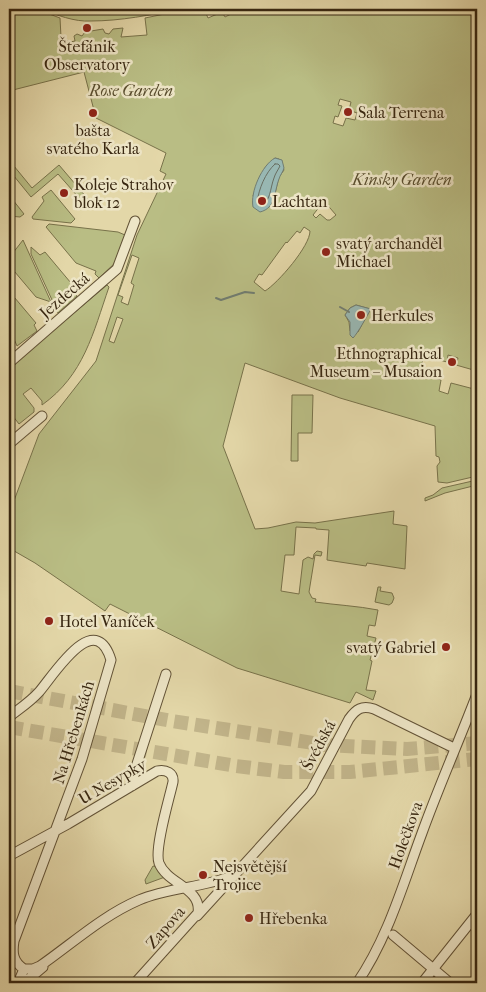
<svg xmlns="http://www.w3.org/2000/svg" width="486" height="992" viewBox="0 0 486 992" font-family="'IM FELL French Canon',serif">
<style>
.green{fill:#b9bd84;stroke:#78724a;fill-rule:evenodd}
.water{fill:#98b7b2;stroke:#717d71}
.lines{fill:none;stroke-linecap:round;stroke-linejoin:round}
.shore{stroke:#686e61;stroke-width:1}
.stream{stroke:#717d71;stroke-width:2}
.highway-tunnel{stroke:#c1b48a;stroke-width:14;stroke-dasharray:14 7;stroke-linecap:butt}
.minor-casing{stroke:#625236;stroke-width:11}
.minor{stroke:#ede5c6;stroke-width:9}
.poi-dot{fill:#8f2418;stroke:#ede5c6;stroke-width:2}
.labels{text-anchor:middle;stroke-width:5;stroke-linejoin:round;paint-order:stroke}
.poi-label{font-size:16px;fill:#372610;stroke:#ede5c6;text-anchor:start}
.park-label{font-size:16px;font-style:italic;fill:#584c2d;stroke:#ede5c6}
.street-label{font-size:16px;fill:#372610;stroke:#ede5c6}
</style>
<rect width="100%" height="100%" fill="#e3d7a8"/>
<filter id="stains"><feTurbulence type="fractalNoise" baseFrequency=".004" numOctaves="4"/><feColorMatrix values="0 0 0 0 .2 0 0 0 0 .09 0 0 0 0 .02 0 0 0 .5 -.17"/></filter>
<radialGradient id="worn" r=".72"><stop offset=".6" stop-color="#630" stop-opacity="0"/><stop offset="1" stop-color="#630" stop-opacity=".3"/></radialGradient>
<path class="green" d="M9,9H36L60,18L61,37L70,42L75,41L74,36L77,34L82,36L85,32L103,29L105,33L109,34L113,29L123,28L121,37L147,35L145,18L189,9H204L208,18L222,12L225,17L241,9H477V371L456,365L458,358L448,355L447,362L424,356L419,373L441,380L439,391L448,394L451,383L474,389L477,376V476L447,483L438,482L437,466L440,462L439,457L436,456L435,426L340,398L245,363L223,446L255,529L268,528L296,522L315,523L394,511L393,524L407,526L405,569L367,563L366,566L327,560L329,530L316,529V528L296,527L294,555H285L281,591L299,594L303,560L308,557L313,559L314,554L317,551L322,552L321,556L315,555L309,592L312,598L316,599L315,602C336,605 358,606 378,610L375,626L369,625L367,636L376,638L370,660L372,661L366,690L376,691L373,700L356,692L350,703L237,668L110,604L105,611L35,563L9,548V514L39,434L96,361L137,235L166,174L160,171L166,153L96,118L84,72L9,91ZM340,99L351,102L349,110L357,113L355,120L346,118L343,126L333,123L335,116L338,117L342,106L338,105ZM275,158L279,159L284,170L279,177L273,201L253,196L266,166ZM324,201L336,215L330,220H327L320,214L316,218L313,215ZM304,227L310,231C310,246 278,283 265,291L254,282L259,274L262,275L286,242L287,243L297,231L300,233ZM132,255L139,258L131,283L134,285L128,305L121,302L123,297L118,295ZM356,305L370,309L358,332L350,331L349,322L345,315L350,308ZM117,317L123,319L114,343L109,341Z
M41,9H180C151,15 120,21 91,21C74,22 57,15 41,9Z
M9,160L32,188L59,165L93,205L88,208L58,174L31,197L9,170Z
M51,190L75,219L71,223L33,219L32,217L44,201L42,197Z
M9,195L24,214L20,217L9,216Z
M49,224L118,232L125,235L115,263L99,278L95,274L96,271L76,263L46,227Z
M23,240L51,302L36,297L9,265V258Z
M31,247L40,255L45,252L76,289L73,291L77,296L58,313L31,254Z
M107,285L109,287C93,333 84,375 42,405V401L31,388L23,394L34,408V412L19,424L9,411V368Z
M9,291L36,323L34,325L37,331L17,346L9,327Z
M292,395H313L312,433H298V461H291Z
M477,480V485L445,493L425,501V498L433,495L442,488Z
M378,587H381L380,591L392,593L394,598L392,603L389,605L375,602Z
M153,866L158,867L165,877L146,884L145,880Z"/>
<path class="water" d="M275,158L282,160L284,168C283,172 280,175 279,179C274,192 276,208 260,212L253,207C250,192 262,165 275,158Z
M356,305L371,309C367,316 358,333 353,338L350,335V322L345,315L350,308Z"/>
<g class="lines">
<path class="shore" d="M275,164H278L280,166C278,170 275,174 274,178C270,188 271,202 260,206L257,202C259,189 265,173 275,164Z"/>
<path class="stream" d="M216,298L221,300L245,292L254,293
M340,307L349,312"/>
<path class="highway-tunnel" d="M9,691L172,721L326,745L407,749L477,743
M9,727L236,766L284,772H350L477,759"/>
<g class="minor-casing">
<path id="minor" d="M9,363L117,269L135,221
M9,444L42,416
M9,717C19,709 30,702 39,692C53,676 95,607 111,660L82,759L14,941C12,953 13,962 24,969
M132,786L135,770L166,674
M9,856L68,824L157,771C166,769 174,773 173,782C169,800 154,849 159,863C167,884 202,888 198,913L135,983
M197,916L311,791L349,719C356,709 362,705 374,709L454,748
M393,935L450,983
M24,969H33L40,966C73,943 102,916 139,900C169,887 202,888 232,876
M18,983L24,969
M24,983L43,967
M357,983C388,938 403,884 422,833C439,786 459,741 477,694
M422,983L477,914"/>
</g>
<use href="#minor" class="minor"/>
</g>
<g class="poi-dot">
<circle cx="87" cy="28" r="5"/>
<circle cx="348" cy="112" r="5"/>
<circle cx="93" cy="113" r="5"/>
<circle cx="64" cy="193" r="5"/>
<circle cx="262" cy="201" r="5"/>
<circle cx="326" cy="252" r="5"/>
<circle cx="361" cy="315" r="5"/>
<circle cx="452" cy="362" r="5"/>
<circle cx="49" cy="621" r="5"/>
<circle cx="446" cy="647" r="5"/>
<circle cx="203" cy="875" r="5"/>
<circle cx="249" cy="918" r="5"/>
</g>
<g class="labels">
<g class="poi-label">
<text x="87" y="52" text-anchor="middle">Štefánik<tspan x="87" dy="18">Observatory</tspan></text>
<text x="358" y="118">Sala Terrena</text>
<text x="93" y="136" text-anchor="middle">bašta<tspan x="93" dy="18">svatého Karla</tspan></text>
<text x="74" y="190">Koleje Strahov<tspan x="74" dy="18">blok 12</tspan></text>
<text x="272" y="207">Lachtan</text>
<text x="336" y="249">svatý archanděl<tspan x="336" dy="18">Michael</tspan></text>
<text x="371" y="321">Herkules</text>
<text x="442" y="359" text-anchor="end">Ethnographical<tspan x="442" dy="18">Museum – Musaion</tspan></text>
<text x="59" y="627">Hotel Vaníček</text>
<text x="436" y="653" text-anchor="end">svatý Gabriel</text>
<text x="213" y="872">Nejsvětější<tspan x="213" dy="18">Trojice</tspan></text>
<text x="259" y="924">Hřebenka</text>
</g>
<g class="park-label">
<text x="131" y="96">Rose Garden</text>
<text x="402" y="185">Kinsky Garden</text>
</g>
<g class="street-label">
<text transform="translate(64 295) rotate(-41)" y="6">Jezdecká</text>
<text transform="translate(73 732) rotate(-73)" y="6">Na Hřebenkách</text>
<text transform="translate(318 745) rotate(-62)" y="6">Švédská</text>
<text transform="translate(112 781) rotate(-30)" y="6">U Nesypky</text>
<text transform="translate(405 835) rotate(-70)" y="6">Holečkova</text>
<text transform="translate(165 927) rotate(-49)" y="6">Zapova</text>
</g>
</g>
<rect width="486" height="992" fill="none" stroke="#e3d7a8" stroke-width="30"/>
<rect x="10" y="10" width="466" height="972" fill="none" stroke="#372610" stroke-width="2.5"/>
<rect x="15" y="15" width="456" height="962" fill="none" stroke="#372610"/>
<rect width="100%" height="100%" filter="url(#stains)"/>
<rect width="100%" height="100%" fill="url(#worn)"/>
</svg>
